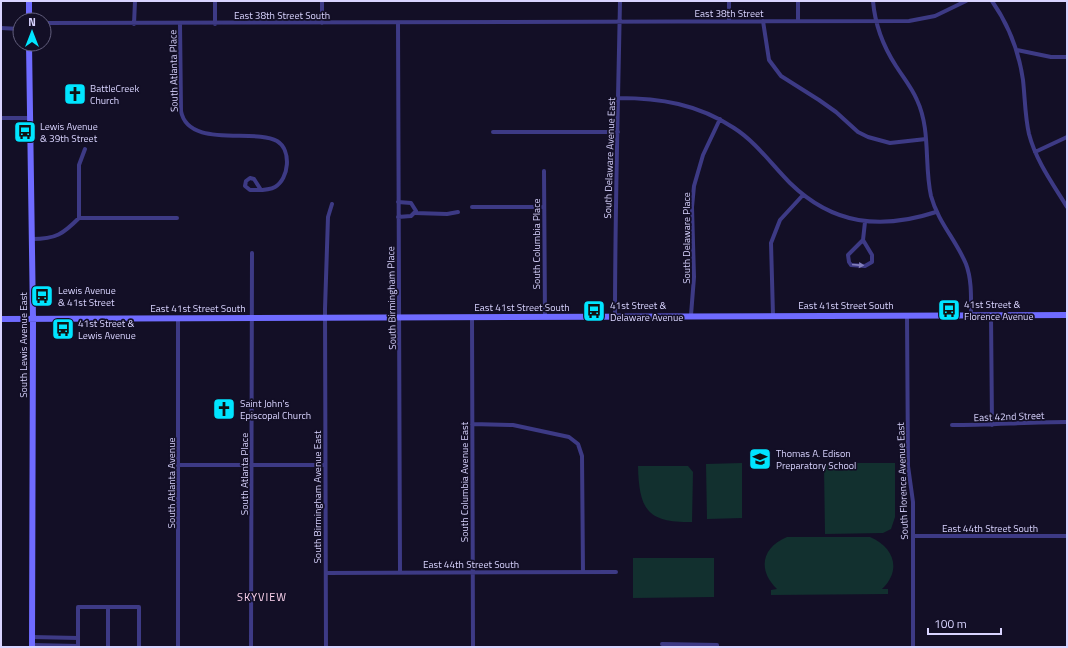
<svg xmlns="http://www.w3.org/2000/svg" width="1068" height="648" viewBox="0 0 1068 648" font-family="'Titillium Web',sans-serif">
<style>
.green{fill:#12302f}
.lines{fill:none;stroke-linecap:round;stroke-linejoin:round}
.minor{stroke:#3d3a85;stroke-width:4}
.secondary{stroke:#6f6bff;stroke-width:6}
.oneway{fill:#837fbc}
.labels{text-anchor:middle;stroke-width:3.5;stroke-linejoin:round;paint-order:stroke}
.street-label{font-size:10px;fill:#d9d4ff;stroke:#130f26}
.poi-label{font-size:10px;fill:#d9d4ff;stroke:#130f26;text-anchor:start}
.neighbourhood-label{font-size:11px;letter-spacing:1px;fill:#ffd6f0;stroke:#130f26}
</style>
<rect width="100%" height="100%" fill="#130f26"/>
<path class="green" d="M742,463V518L707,519L706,464Z
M829,463H895V517L891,529L883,533L825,534L824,467Z
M638,466H688L693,472L692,522C647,523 639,509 638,466Z
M787,537H870C894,547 902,570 882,589H888V594L771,595V590L777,589C757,570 762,547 787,537Z
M633,558H714V597L633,598Z"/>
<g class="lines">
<path class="minor" d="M215,1V24
M322,1V23
M729,1V21
M798,1V21
M873,1C875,25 883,46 896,66C903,77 912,88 917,100C931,130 924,165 931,196C938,222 956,240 966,264C972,280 971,298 971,315
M992,1C1008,24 1019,52 1023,80C1025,98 1025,117 1029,134C1036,161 1053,184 1067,207
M763,21L769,60L781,76L819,100L836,112L858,132L868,137L890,143L926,139
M44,23L909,21L935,16L966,1
M398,23L400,572
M134,24L135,1
M180,24L181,111C188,149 254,128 277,141C292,150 289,179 275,187C268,191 258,190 250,190L245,186L246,181L250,178L254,179L261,190
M1,28L20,29
M1017,50L1051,57H1067
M618,98C660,98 698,104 734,128C756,142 772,165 790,183C833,225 881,230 936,212
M1,118H30
M493,132H618
M1035,152L1067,137
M544,171L545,317
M398,202L411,203L416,211L411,216L398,217
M472,207H544
M415,213L447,214L458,212
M79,218V165L85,149
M32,239C56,239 63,234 79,218H177
M863,240L848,255L849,262L851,265L865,266L872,262V255L863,240L865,222
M691,315L694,277L692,207L694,186L703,155L720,119
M773,315L771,243L780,220L803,195
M907,315L908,466L913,502V647
M991,315L992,425
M615,316C615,211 618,106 620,1
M472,317L473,647
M178,318V647
M472,424L513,425L569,437L578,444L582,456L583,572
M952,425C991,425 1029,422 1067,422
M179,465H325
M913,536H1067
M326,573L616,572
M108,607V647
M32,637L78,638
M662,644L717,645V647
M32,645L78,646
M78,647V607H139V647
M251,647L252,253
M326,647L325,309L328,217L332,204"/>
<path class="secondary" d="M29,1V20
M29,44L33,319L32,647
M1,319L1067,315"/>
</g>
<defs><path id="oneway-solid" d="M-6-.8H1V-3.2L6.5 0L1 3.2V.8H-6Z"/></defs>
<use class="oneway" href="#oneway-solid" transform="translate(858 265) rotate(5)"/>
<defs>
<g id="church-square" transform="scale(1.15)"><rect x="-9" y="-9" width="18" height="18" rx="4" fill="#00e5ff" stroke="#130f26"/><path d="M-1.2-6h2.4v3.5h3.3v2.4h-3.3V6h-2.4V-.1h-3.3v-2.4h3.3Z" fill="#111"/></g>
<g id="bus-square" transform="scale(1.15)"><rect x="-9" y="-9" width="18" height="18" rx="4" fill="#00e5ff" stroke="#130f26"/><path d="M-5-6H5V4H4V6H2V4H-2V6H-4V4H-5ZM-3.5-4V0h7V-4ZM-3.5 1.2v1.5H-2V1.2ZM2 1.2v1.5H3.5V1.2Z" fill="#111"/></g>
<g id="school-square" transform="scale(1.15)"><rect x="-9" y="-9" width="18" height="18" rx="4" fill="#00e5ff" stroke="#130f26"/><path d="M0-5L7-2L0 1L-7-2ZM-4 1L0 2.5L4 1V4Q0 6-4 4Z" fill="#111"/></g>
</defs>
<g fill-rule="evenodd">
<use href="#church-square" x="75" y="94"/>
<use href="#bus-square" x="25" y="132"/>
<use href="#bus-square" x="42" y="296"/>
<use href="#bus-square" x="949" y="310"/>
<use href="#bus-square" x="594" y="311"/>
<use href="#bus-square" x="63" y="329"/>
<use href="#church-square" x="224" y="409"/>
<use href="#school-square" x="760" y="459"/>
</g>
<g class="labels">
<g class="street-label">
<text x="729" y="17">East 38th Street</text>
<text x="282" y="19">East 38th Street South</text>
<text transform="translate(173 71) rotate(-91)" y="4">South Atlanta Place</text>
<text transform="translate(609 158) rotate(-88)" y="4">South Delaware Avenue East</text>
<text transform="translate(686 238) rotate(-90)" y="4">South Delaware Place</text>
<text transform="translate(536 244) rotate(-90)" y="4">South Columbia Place</text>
<text transform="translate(391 298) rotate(-91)" y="4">South Birmingham Place</text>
<text x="846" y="309">East 41st Street South</text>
<text x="522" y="311">East 41st Street South</text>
<text x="198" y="312">East 41st Street South</text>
<text transform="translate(23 345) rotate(-90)" y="4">South Lewis Avenue East</text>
<text transform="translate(1009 416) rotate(-2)" y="4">East 42nd Street</text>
<text transform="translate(244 474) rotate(-90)" y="4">South Atlanta Place</text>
<text transform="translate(902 481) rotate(-92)" y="4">South Florence Avenue East</text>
<text transform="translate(464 482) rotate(-90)" y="4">South Columbia Avenue East</text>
<text transform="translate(171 483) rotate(-90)" y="4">South Atlanta Avenue</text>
<text transform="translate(317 497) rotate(-90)" y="4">South Birmingham Avenue East</text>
<text x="990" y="532">East 44th Street South</text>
<text x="471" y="568">East 44th Street South</text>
</g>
<g class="poi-label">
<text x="90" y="92">BattleCreek<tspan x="90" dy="12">Church</tspan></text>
<text x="40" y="130">Lewis Avenue<tspan x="40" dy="12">&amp; 39th Street</tspan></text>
<text x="58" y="294">Lewis Avenue<tspan x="58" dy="12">&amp; 41st Street</tspan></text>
<text x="964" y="308">41st Street &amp;<tspan x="964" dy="12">Florence Avenue</tspan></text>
<text x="610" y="309">41st Street &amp;<tspan x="610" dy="12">Delaware Avenue</tspan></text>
<text x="78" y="327">41st Street &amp;<tspan x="78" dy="12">Lewis Avenue</tspan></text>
<text x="240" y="407">Saint John's<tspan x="240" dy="12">Episcopal Church</tspan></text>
<text x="776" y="457">Thomas A. Edison<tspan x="776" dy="12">Preparatory School</tspan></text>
</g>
<g class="neighbourhood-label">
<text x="262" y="601">SKYVIEW</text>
</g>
</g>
<rect width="1068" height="648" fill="none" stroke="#d9d4ff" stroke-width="4"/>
<g transform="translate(32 32)"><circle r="19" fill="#130f26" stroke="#625e7d"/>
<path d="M0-3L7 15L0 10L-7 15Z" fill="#00e5ff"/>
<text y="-6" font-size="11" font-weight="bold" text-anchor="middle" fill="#d9d4ff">N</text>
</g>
<path d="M928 628v6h73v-6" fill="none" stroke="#d9d4ff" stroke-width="2"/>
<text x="934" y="628" font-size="12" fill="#d9d4ff" stroke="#130f26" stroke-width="3" paint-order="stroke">100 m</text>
</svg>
